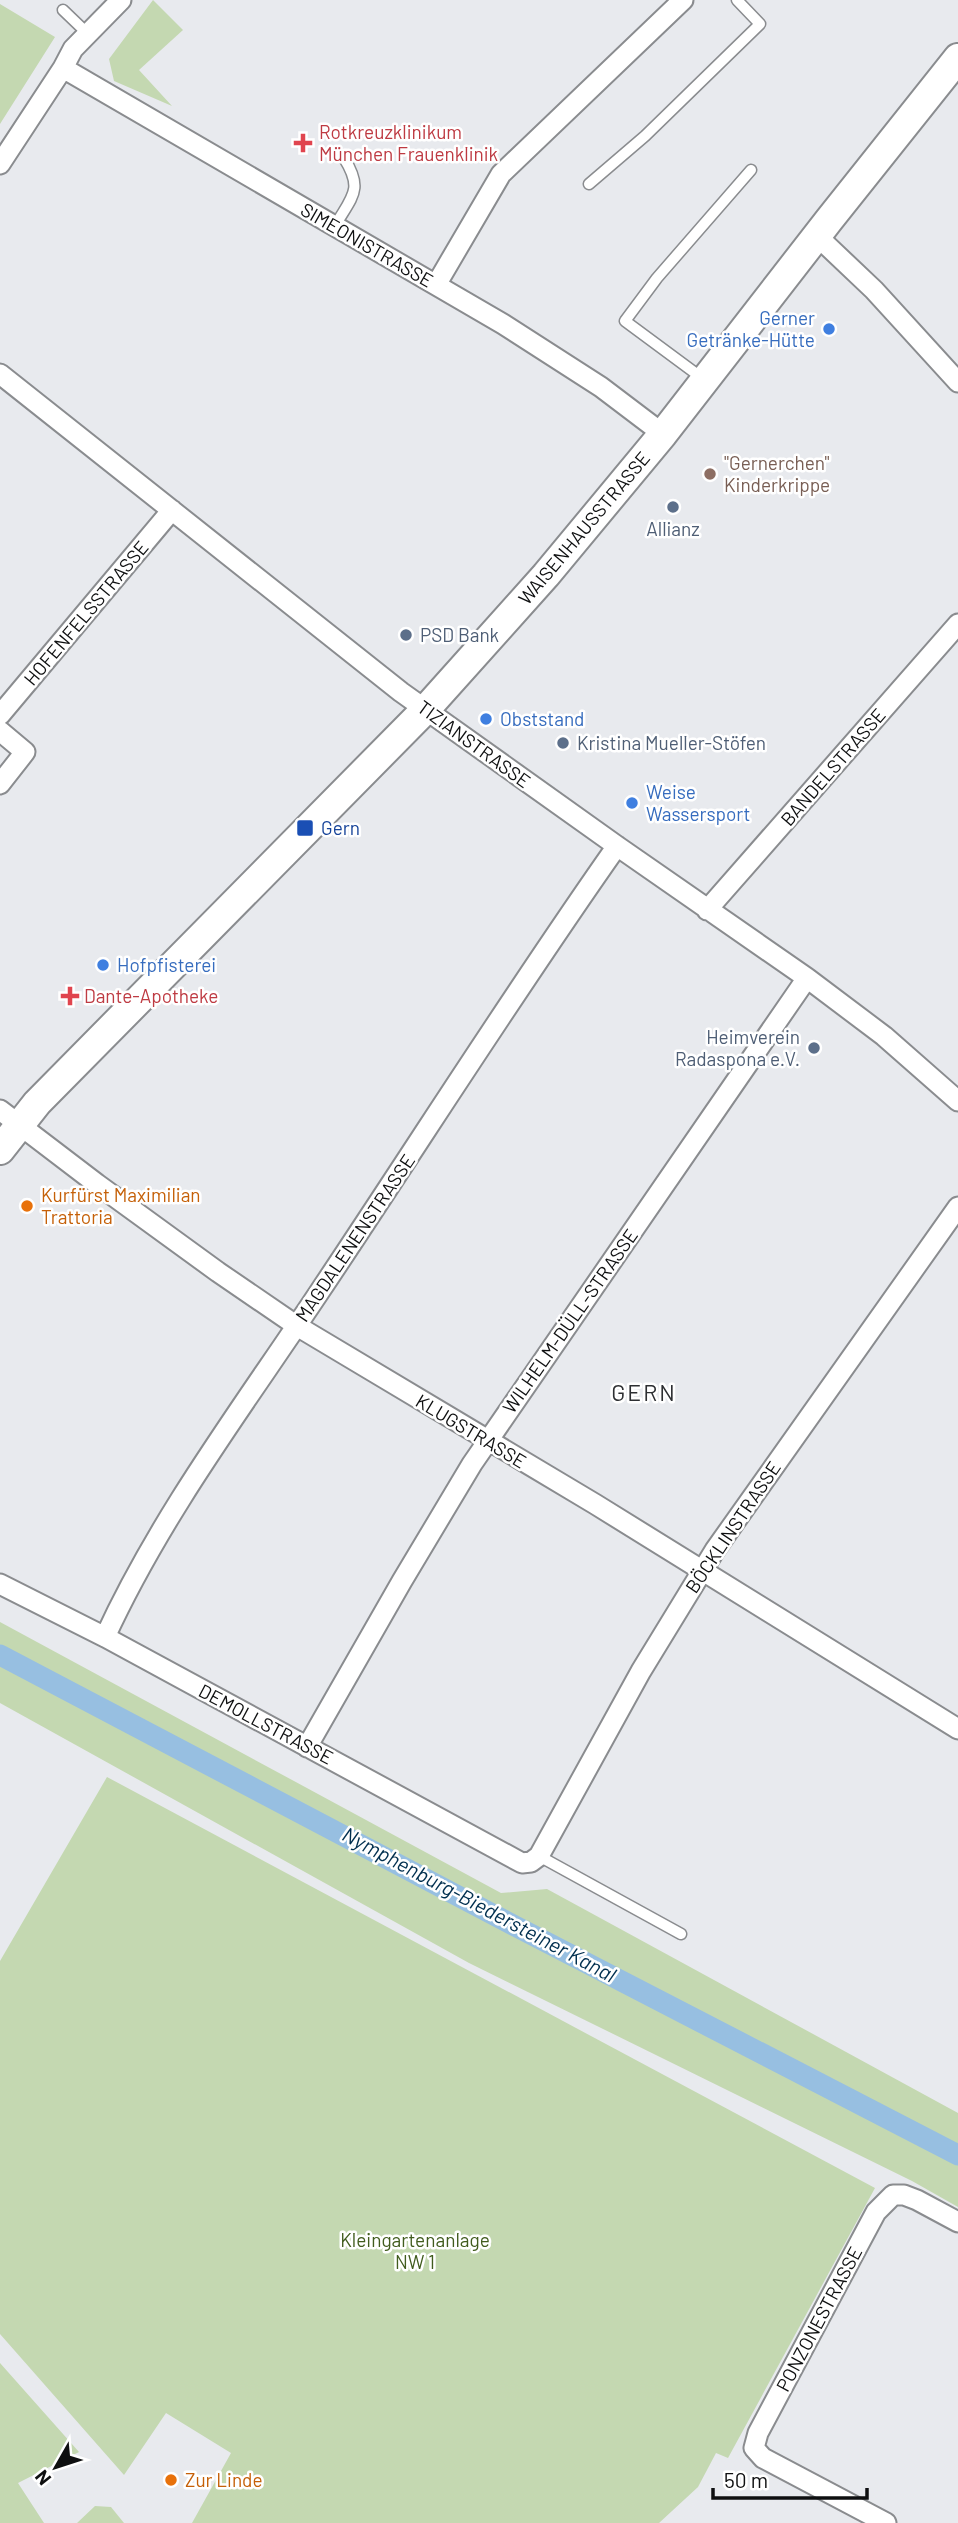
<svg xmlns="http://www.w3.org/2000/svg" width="958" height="2523" viewBox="0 0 958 2523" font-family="Barlow,sans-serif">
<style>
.green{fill:#c4d8b1}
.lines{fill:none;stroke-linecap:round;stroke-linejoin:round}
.canal{stroke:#97bfe1;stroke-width:21}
.lane-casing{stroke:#8a8c8f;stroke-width:13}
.street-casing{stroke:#8a8c8f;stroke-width:23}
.secondary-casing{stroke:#8a8c8f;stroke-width:32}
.lane{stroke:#fff;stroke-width:10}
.street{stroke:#fff;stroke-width:19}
.secondary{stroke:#fff;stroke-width:28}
.health-dot{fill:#e0444e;stroke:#fff;stroke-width:2.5}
.shop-dot{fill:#3f7fe0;stroke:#fff;stroke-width:2.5}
.education-dot{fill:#8d6e63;stroke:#fff;stroke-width:2.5}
.service-dot{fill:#5c6f8a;stroke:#fff;stroke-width:2.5}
.transit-dot{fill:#1a4fb4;stroke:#fff;stroke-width:2.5}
.food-dot{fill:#e8710a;stroke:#fff;stroke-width:2.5}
.labels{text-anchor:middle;stroke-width:5;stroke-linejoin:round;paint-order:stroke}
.health-label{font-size:19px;fill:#be3a42;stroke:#fff;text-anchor:start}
.street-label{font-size:19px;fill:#0e0f10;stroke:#fff}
.shop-label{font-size:19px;fill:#366cbe;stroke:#fff;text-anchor:start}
.education-label{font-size:19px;fill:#785e54;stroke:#fff;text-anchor:start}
.service-label{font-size:19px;fill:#4e5e75;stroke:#fff;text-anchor:start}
.transit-label{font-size:19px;fill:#164399;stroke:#fff;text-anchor:start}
.food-label{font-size:19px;fill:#c56008;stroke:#fff;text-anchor:start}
.park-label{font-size:19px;fill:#415c1e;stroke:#fff}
.water-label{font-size:21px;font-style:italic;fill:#002f4f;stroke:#fff}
.quarter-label{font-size:23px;letter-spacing:2px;fill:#2d2f32;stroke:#fff}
</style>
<rect width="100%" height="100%" fill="#e8eaee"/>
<path class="green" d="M153,0L183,30L139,70L172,106L114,81L109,59Z
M0,4L55,37L0,124Z
M0,1622L501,1893L547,1889L958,2113V2207L912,2181L469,1963L0,1703Z
M107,1777L875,2188L728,2458L716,2453L698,2487L659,2523H192L231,2453L166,2413L124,2475L0,2334V1961Z
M0,2363L79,2452L18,2483L44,2523H0Z
M95,2506L111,2507L124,2523H77Z"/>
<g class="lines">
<path class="canal" d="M0,1655L515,1926L958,2155"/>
<g class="lane-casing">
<path id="lane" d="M63,10L88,34
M589,184L645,136L760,24L737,0
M335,226C352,196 364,190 344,158
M702,378L625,321L657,278L751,170
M539,1856L681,1934"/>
</g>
<g class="street-casing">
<path id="street" d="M63,68L503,324L601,387L663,434
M0,164L63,68L73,49L121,0
M816,235L874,290L958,382
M436,285L501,174L683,0
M0,374L401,692L617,846L807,978L884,1036L958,1101
M0,715L172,510
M0,731L25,752L0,784
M707,910L958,624
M0,1110L97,1184L218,1272L297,1326L595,1504L958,1729
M0,1584L105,1637L522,1863L531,1862L539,1856L641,1671L715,1550L958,1207
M105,1637C162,1513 245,1404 320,1291C419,1143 514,992 617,846
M307,1747L402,1581L472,1464L807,978
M886,2523L763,2458L754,2448L758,2433L876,2212L893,2195H904L917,2200L958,2222"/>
</g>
<g class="secondary-casing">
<path id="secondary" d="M0,1150L37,1103L426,709L546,575L663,434L829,220L958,58"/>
</g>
<use href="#lane" class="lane"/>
<use href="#street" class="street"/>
<use href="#secondary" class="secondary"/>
</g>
<g class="health-dot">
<path d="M299.5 132.5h7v7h7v7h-7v7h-7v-7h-7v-7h7z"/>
<path d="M66.5 985.5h7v7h7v7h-7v7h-7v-7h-7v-7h7z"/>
</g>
<g class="shop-dot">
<circle cx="829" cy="329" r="7"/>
<circle cx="486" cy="719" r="7"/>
<circle cx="632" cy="803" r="7"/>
<circle cx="103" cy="965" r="7"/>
</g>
<circle class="education-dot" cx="710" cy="474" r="7"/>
<g class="service-dot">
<circle cx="673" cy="507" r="7"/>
<circle cx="406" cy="635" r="7"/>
<circle cx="563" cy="743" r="7"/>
<circle cx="814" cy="1048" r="7"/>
</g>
<rect class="transit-dot" x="296" y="819" width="18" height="18" rx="3.5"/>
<g class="food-dot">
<circle cx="27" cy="1206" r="7"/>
<circle cx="171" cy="2480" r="7"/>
</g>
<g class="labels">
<g class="health-label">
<text x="319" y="139">Rotkreuzklinikum<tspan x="319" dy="22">München Frauenklinik</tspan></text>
<text x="84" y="1003">Dante-Apotheke</text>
</g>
<g class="street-label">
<text transform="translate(367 245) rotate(30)" y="7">SIMEONISTRASSE</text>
<text transform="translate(584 528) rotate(-50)" y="7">WAISENHAUSSTRASSE</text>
<text transform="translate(86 613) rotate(-50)" y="7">HOFENFELSSTRASSE</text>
<text transform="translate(474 744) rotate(36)" y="7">TIZIANSTRASSE</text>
<text transform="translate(833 767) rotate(-49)" y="7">BANDELSTRASSE</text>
<text transform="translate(355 1238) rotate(-56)" y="7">MAGDALENENSTRASSE</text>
<text transform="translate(570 1321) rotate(-55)" y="7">WILHELM-DÜLL-STRASSE</text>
<text transform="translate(471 1431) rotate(31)" y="7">KLUGSTRASSE</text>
<text transform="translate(733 1527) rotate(-56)" y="7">BÖCKLINSTRASSE</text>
<text transform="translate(266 1724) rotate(28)" y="7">DEMOLLSTRASSE</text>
<text transform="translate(819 2319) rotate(-62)" y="7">PONZONESTRASSE</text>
</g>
<g class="shop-label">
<text x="815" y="325" text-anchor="end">Gerner<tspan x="815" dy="22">Getränke-Hütte</tspan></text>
<text x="500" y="726">Obststand</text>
<text x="646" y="799">Weise<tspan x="646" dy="22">Wassersport</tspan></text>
<text x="117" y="972">Hofpfisterei</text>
</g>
<g class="education-label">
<text x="724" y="470">"Gernerchen"<tspan x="724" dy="22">Kinderkrippe</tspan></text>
</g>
<g class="service-label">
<text x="673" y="536" text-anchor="middle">Allianz</text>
<text x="420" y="642">PSD Bank</text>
<text x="577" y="750">Kristina Mueller-Stöfen</text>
<text x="800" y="1044" text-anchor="end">Heimverein<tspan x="800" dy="22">Radaspona e.V.</tspan></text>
</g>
<g class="transit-label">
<text x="321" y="835">Gern</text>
</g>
<g class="food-label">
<text x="41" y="1202">Kurfürst Maximilian<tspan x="41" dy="22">Trattoria</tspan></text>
<text x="185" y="2487">Zur Linde</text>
</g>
<g class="park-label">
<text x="415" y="2247">Kleingartenanlage<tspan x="415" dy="22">NW 1</tspan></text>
</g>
<g class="water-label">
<text transform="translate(479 1905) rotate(28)" y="7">Nymphenburg-Biedersteiner Kanal</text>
</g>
<g class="quarter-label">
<text x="644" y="1401">GERN</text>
</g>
</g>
<g transform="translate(56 2467) rotate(231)" stroke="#ffffff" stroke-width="5" paint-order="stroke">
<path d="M0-5L12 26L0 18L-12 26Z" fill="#0e0f10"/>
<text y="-10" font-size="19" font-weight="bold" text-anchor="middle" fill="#0e0f10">N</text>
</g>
<path d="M713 2488v10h154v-10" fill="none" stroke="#0e0f10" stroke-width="3.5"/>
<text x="724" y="2488" font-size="21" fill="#0e0f10" stroke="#ffffff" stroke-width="5" paint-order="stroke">50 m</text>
</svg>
